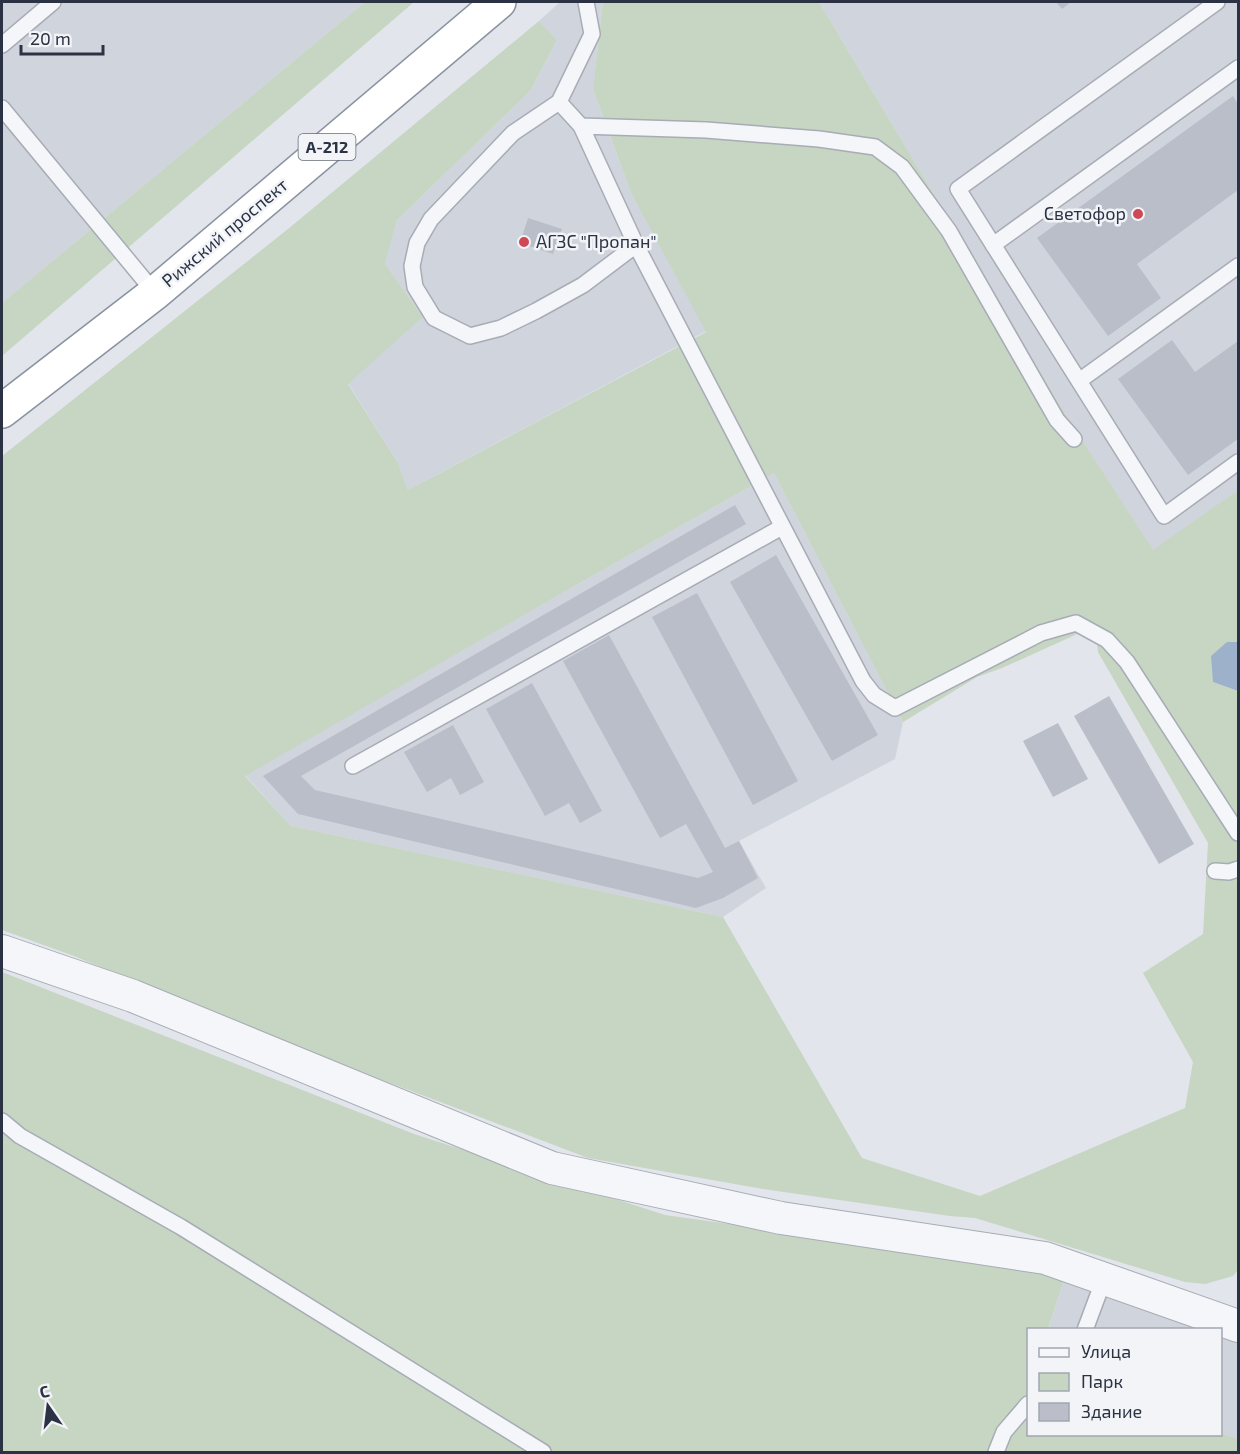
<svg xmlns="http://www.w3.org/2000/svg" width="1240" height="1454" viewBox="0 0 1240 1454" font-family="'Exo 2',sans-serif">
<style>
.built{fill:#d0d4dd}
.green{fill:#c7d5c3;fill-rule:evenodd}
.water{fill:#9eb1ca}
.building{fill:#b9bec8}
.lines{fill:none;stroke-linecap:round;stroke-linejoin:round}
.service-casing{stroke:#a7acb5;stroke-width:18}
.minor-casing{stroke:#a7acb5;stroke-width:34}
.trunk-casing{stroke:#8a92a1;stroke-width:36}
.service{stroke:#f5f6f9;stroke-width:15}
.minor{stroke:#f5f6f9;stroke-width:32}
.trunk{stroke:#fff;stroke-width:33}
.poi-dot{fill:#cf4856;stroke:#f2f4f8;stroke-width:2}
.labels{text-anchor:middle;stroke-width:5;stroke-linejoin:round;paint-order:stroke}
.shield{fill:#f2f4f8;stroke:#666c79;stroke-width:1.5}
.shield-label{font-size:16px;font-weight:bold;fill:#2a3243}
.poi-label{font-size:18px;fill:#2a3243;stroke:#f2f4f8;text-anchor:end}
.street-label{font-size:18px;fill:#2a3243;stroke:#f2f4f8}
</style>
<rect width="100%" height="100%" fill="#e2e5eb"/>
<path class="built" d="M2,2H365L2,303Z
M560,2H603L593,89L632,195L706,331L408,490L398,463L348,383L423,317L385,264L397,220L530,91L557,40L539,21Z
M819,2H1238V490L1153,551L1064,412Z
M774,473L903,722L895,759L739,841L766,888L723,917L291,826L245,775L569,589Z
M1064,1280L1213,1330H1048Z
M1221,1332L1238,1338V1439L1221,1433Z"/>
<path class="green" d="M365,2H414L2,356V303Z
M603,2H819L1064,412L1153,550L1238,490V642H1227L1213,682L1238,691V1270L1233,1276L1205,1284L1185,1282L975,1218L950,1216L763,1189L588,1158L272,1038L74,956L2,930V456L288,229L539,21L557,40L530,91L397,220L385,264L423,317L348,384L398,463L408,490L706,332L632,195L593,89ZM774,473L903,722L977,677L1002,668L1073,636L1095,623L1098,652L1208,843L1203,934L1143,973L1193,1062L1185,1108L980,1196L862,1158L723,917L291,826L245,776L569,589Z
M2,972L414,1134L665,1215L1018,1264L1064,1280L1048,1329L1028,1330V1434H1220L1221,1433L1238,1439V1452H2Z"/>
<path class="water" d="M1227,642H1238V691L1213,682L1211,656Z"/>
<path class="building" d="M1056,2H1071L1062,9Z
M1233,96L1238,104V190L1137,264L1161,298L1108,336L1037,238Z
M528,218L562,229L553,254L520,243Z
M1172,340L1195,372L1238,341V439L1188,475L1118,379Z
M735,505L746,524L301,776L315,790L698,878L713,872L686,824L660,838L563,661L609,635L725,848L739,841L758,878L723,898L696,908L298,814L263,776Z
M776,555L878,735L832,761L730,582Z
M697,593L798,781L753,805L652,617Z
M532,683L602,811L580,823L569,803L545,816L486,709Z
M1109,696L1194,844L1159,864L1074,716Z
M1058,723L1088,779L1053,797L1023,741Z
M453,725L484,782L460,795L451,778L427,792L404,752Z"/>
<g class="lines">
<g class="service-casing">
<path id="service" d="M586,2L592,34L559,102L581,126L636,245L863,681L874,695L895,708L1041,633L1076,623L1107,640L1127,662L1238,833
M1217,2L958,189L1164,516L1238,462
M2,45L53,2
M559,102L513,133L431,219L417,243L412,266L415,287L434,318L470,336L501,328L536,311L583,285L636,245
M2,108L155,293
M581,126L706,130L819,139L875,147L902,167L949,231L1057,420L1074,439
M993,245L1238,68
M1079,381L1238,266
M353,766L782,527
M1215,871L1229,872L1238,869
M2,1121L20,1136L181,1227L543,1452
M1085,1330L1104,1279
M996,1452L1004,1432L1028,1404"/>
</g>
<g class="minor-casing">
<path id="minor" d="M2,951L133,996L552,1168L781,1218L1045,1258L1238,1326"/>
</g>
<g class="trunk-casing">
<path id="trunk" d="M2,411L155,293L499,2"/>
</g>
<use href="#service" class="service"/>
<use href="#minor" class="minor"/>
<use href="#trunk" class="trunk"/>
</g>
<g class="poi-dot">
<circle cx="1138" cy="214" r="6"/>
<circle cx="524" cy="242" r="6"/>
</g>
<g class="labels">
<rect class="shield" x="298.5" y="134" width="57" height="26" rx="4.5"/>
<g class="shield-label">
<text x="327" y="153">А-212</text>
</g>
<g class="poi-label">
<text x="1126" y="220">Светофор</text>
<text x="536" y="248" text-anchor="start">АГЗС "Пропан"</text>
</g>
<g class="street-label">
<text transform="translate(225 233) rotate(-40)" y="6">Рижский проспект</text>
</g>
</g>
<rect width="1240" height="1454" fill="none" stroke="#2a3243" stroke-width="6"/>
<rect x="1027" y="1328" width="195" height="108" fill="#f2f4f8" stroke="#a2a6b0" stroke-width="1.5"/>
<rect x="1039" y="1348" width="30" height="9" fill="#f5f6f9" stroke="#a2a6b0" stroke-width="1.5"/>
<text x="1081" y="1358" font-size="18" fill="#2a3243">Улица</text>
<rect x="1039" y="1373" width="30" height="18" fill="#c7d5c3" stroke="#a2a6b0" stroke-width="1.5"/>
<text x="1081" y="1388" font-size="18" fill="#2a3243">Парк</text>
<rect x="1039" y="1403" width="30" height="18" fill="#b9bec8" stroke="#a2a6b0" stroke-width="1.5"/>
<text x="1081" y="1418" font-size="18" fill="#2a3243">Здание</text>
<g transform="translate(48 1406) rotate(346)" stroke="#f2f4f8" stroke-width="4.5" paint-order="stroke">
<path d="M0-4.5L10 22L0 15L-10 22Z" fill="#2a3243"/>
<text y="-9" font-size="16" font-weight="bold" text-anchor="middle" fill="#2a3243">С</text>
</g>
<path d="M21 45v9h82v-9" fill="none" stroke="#2a3243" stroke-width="3"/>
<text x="30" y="45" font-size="18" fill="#2a3243" stroke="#f2f4f8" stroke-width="4.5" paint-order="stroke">20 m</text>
</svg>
